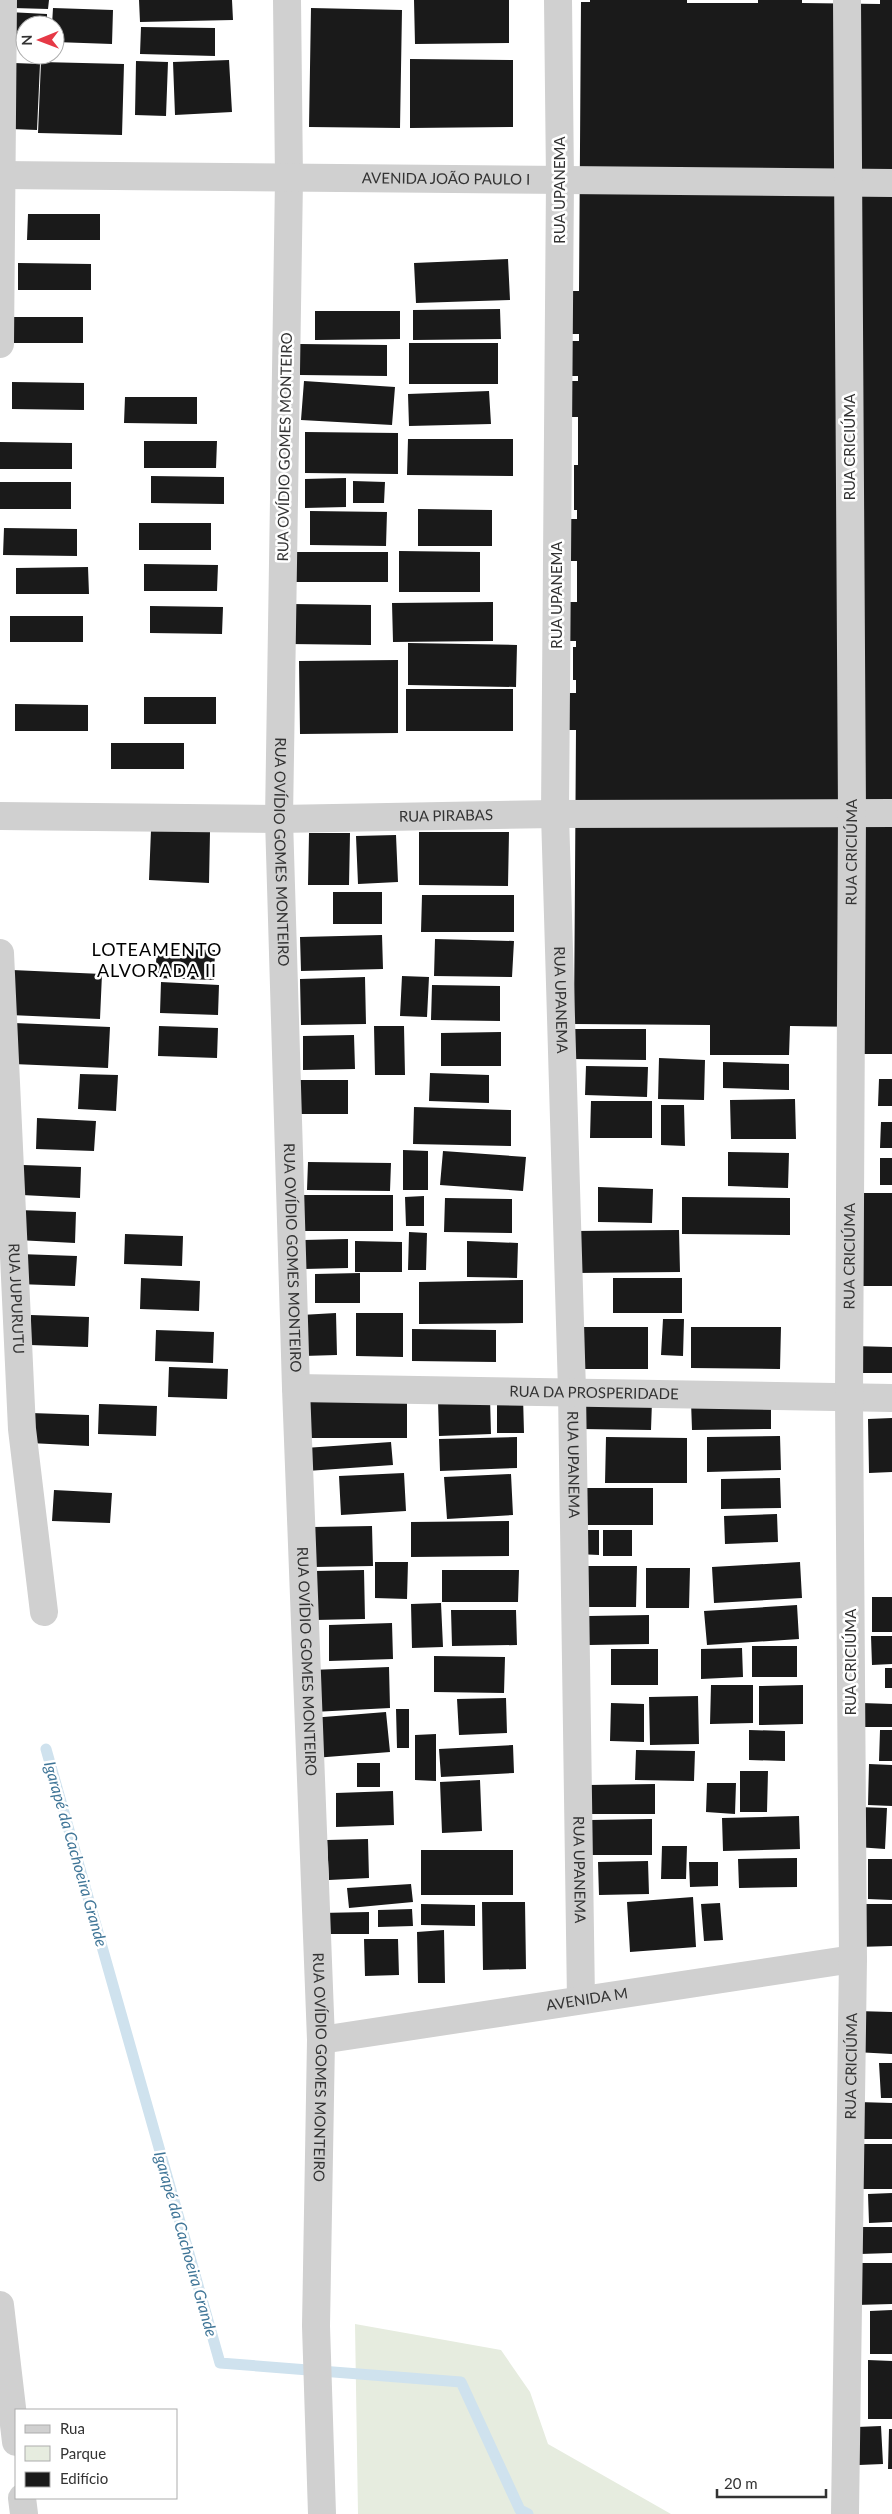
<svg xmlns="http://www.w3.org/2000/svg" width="892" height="2514" viewBox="0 0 892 2514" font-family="Lato,sans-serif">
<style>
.green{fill:#e6ecdf}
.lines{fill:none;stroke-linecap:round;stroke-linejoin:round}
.stream{stroke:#cfe2ee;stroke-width:11}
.building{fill:#1a1a1a}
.minor{stroke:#d0d0d0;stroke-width:28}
.labels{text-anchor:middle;stroke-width:5;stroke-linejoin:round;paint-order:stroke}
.street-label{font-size:15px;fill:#333;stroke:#fff}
.water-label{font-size:16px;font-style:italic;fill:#3f7597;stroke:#fff}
.quarter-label{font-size:18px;letter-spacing:1px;fill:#000;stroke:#fff}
</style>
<rect width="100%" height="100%" fill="#fff"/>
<path class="green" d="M355,2324L501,2350L530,2392L548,2444L671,2514H358Z"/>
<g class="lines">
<path class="stream" d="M46,1749L220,2363L461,2382L520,2510L528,2514"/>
</g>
<path class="building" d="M13,0H49L48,9L13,8Z
M139,0H232L233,20L140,22Z
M414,0H509V43L415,44Z
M590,0H687V3H758V0H802V3L880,4V0H892V1054H864V1027L790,1026L789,1055H710V1025L574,1024L576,730H567V693H576V680H573V647H576V641H568V602H577V561H563V519H577V510H574V465H578V417H564V381H578V376H565L564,341H579V334H568V291H579L581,2H590Z
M53,8L113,10L112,44L55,42V25H52Z
M311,8L402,10L400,128L309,127Z
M8,12L47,14V25H25V43L7,42Z
M141,27L215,28V56L140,54Z
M410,59L513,60V127L410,128Z
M229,60L232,112L175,115L173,62Z
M136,61L168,62L166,116L135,115Z
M41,62L124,64L122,135L38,133Z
M14,63L40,64L37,130L11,129Z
M28,214H100V240H27Z
M508,259L510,300L416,303L414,263Z
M18,263L91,264V290H18Z
M500,309L501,339L413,340V310Z
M315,311H400V339L315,340Z
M11,317H83V343H11Z
M409,343H498V384H409Z
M300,344L387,345V376L300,375Z
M304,381L395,387L392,425L301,420Z
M12,382L84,383V410L12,409Z
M489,391L491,424L409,426L408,394Z
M125,397H197V424L124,423Z
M305,432L398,433V474L305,473Z
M408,439H513V476L407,475Z
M144,441H217L216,468H144Z
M0,442L72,443V469H0Z
M151,476L224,477V504L151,503Z
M346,478V507L305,508V479Z
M353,481L385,482L384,503H353Z
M0,482H71V509H0Z
M418,509L492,510V546H418Z
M310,511L387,512L386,546L310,545Z
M139,523H211V550H139Z
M4,528L77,529V556L3,555Z
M399,551L480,552V592H399Z
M294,552H388V582H293Z
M144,564L218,565L217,591H144Z
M88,567L89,594H16V568Z
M493,602V641L393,642L392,603Z
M291,604L371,605V645L290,644Z
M150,606L223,607L222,634L150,633Z
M10,616H83V642H10Z
M408,643L517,645L516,687L408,685Z
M398,660V733L300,734L299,661Z
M406,689H513V731H406Z
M144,697H216V724H144Z
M15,704L88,705V731H15Z
M111,743H184V769H111Z
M151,830L210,832L209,883L149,880Z
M419,832H509L508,886L419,885Z
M309,833H350L349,885H308Z
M396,835L398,882L358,884L356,836Z
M333,892H382V924H333Z
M422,895H514V932H421Z
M382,935L383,969L301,971L300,937Z
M435,939L514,941L512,977L434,976Z
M157,948L215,950L214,980L155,978Z
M12,970L102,974L100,1019L10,1015Z
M402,976L429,977L427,1017L400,1016Z
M365,977L366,1024L301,1025L300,979Z
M161,982L219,985L218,1015L160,1013Z
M432,985L500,986V1021L431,1020Z
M14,1023L110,1027L108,1068L13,1064Z
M159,1026L218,1028L217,1058L158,1056Z
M374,1026H404L405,1075H375Z
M572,1029H646V1060L572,1059Z
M501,1032V1066H441V1033Z
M354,1035L355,1069L303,1070V1036Z
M659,1058L705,1060L704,1100L658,1099Z
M723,1062L789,1064V1090L723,1088Z
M586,1066L648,1067L647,1097L585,1095Z
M430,1073L489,1075V1103L429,1101Z
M80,1074L118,1075L116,1111L78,1109Z
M879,1079H892V1106H878Z
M298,1080H348V1114H298Z
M795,1099L796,1139H731L730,1100Z
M591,1101H652V1138H590Z
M661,1105H684L685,1146L661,1145Z
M414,1107L511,1110V1146L413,1144Z
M37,1118L96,1121L94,1151L36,1149Z
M881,1122H892V1148H880Z
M403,1150L428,1151V1190H403Z
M443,1151L526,1157L523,1191L440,1185Z
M728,1152L789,1153L788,1188L728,1186Z
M880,1158H892V1185H880Z
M308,1162L391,1163L390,1191L307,1190Z
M23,1165L81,1167L80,1198L22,1195Z
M598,1187L653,1189L652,1223L598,1222Z
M852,1193H892V1286H851Z
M303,1195H393V1231H303Z
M424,1196V1226H406L405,1197Z
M682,1197L790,1198V1235L682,1234Z
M445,1198L512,1199V1233L444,1232Z
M18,1210L76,1212L75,1243L17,1240Z
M679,1230L680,1272L575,1273L574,1231Z
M409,1232L427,1233L426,1270H408Z
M125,1234L183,1236L182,1266L124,1264Z
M348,1239V1268L304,1269V1240Z
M355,1241L402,1242V1272H355Z
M467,1241L518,1243L517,1278L467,1277Z
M19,1254L77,1256L75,1286L17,1284Z
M360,1273V1303H315V1274Z
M141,1278L200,1281L199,1311L140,1309Z
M613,1278H682V1313H613Z
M523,1280V1323L419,1324V1282Z
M336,1313L337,1355L303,1356L301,1315Z
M356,1313H403V1357L356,1356Z
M31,1315L89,1317L88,1347L30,1345Z
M663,1319H684L683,1356L661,1355Z
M579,1327H648V1369H580Z
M691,1327H781L780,1369L691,1368Z
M412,1329L496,1330V1362L412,1361Z
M156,1330L214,1332L213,1363L155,1361Z
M853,1346L892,1347V1373H853Z
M169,1367L228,1369L227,1399L168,1397Z
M523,1396L524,1433H497V1397Z
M302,1397H407V1438H302Z
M490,1398L491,1434L439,1436L438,1400Z
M583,1400L652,1401L651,1430L582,1429Z
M691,1401H771V1429L692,1430Z
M99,1404L157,1406L156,1436L98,1434Z
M31,1413L89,1415V1446L30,1443Z
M892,1418V1472L869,1473L868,1419Z
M780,1436L781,1470L707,1472V1437Z
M517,1437V1468L440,1471L439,1439Z
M606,1437L687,1438V1483H605Z
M391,1442L393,1465L307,1471L305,1448Z
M404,1473L406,1511L341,1515L339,1476Z
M511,1474L513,1515L447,1519L444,1477Z
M780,1478L781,1508L721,1509V1479Z
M582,1488H653V1525H582Z
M54,1490L112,1493L110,1523L52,1521Z
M777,1514L778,1542L725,1544L724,1516Z
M509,1521V1556L411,1557V1522Z
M372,1526L373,1566L314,1567L313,1527Z
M578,1530H599V1555L577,1554Z
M603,1530H632V1556H603Z
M375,1562H408L407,1599L375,1598Z
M800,1562L802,1598L714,1603L712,1567Z
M583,1566H637L636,1607H583Z
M646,1568H690L689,1608H646Z
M364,1570L365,1619L315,1620L314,1571Z
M442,1570H519L518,1602H442Z
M872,1597H892V1632H872Z
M441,1603L443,1647L412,1648L411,1604Z
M797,1605L799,1639L707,1645L704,1611Z
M451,1610H516L517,1645L452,1646Z
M649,1615V1644L589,1645V1616Z
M392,1623L393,1659L329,1661V1625Z
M871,1636H892V1664L872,1665Z
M752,1646H797V1677H752Z
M742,1648L743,1677L701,1679V1649Z
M611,1649H658V1685H611Z
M434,1656L505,1657L504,1693L434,1692Z
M389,1667L390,1708L313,1712L311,1670Z
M885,1668H892V1688H885Z
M711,1685H753V1723L710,1724Z
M803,1685V1724L759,1725V1686Z
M698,1696L699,1744L650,1745L649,1697Z
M506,1698L507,1733L459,1735L457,1699Z
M611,1703L644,1704V1742L610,1741Z
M862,1703L892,1704V1727H862Z
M396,1709H409V1748H397Z
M386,1712L390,1752L314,1758L311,1718Z
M749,1730L785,1731V1761L749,1760Z
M880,1730H892V1761H879Z
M436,1734V1781L415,1780V1735Z
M513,1745L514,1773L441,1777L439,1749Z
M636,1750L695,1751L694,1781L635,1780Z
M357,1763H380V1787H357Z
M869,1764L892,1765V1806L868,1805Z
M740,1771H768L767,1812H740Z
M480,1780L482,1831L442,1833L440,1782Z
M707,1783H736L735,1814L706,1812Z
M655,1784V1814H588V1785Z
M393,1791L394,1825L336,1827V1793Z
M858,1807L887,1808L885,1849L857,1847Z
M799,1816L800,1849L723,1851L722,1818Z
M652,1819V1855H591L590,1820Z
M368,1839L369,1878L329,1880L327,1840Z
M662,1846H687L686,1879H661Z
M421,1850H513V1895H421Z
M797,1858V1887L739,1888L738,1859Z
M868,1859H892V1900L868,1899Z
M648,1861L649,1894L599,1895L598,1862Z
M689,1862H718V1886L690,1887Z
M411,1884L413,1902L349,1908L347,1888Z
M693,1897L696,1947L630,1952L627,1902Z
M482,1902H525L526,1969L483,1970Z
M720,1903L723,1940L704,1941L701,1904Z
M421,1904L475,1905V1926L421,1925Z
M857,1904H892V1946L857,1947Z
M412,1909L413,1926L378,1927V1910Z
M369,1912V1934H321L320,1913Z
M444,1930L445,1983H418L417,1932Z
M364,1939H398L399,1975L365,1976Z
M857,2011L892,2012V2054L855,2052Z
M879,2063H892V2098H881Z
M858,2102L892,2103V2139H858Z
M856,2144H892V2189H856Z
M892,2193V2222L869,2223L868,2194Z
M860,2227H892V2253L860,2254Z
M855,2263H892V2304L856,2305Z
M892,2310V2354H870V2311Z
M868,2360L892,2361V2419H868Z
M881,2426L883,2464L859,2465L857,2427Z
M889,2429H892V2469H888Z"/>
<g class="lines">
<g class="minor">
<path id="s1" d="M287,0L289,179L279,819L296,1388L321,2040L316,2326L322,2514"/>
<path id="s2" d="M558,0L560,180L555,814L572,1391L581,2000"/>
<path id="s3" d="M0,175L892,183"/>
<path d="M0,344L3,0"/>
<path id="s4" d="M0,816L279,819L555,814L892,813"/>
<path id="s5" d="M0,953L22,1429L44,1612"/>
<path id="s6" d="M296,1388L892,1398"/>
<path id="s7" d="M321,2040L853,1959"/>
<path d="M0,2305L16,2442"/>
<path d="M22,2498L24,2514"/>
<path id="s8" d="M845,2514L853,1959L849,1397L852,813L847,0"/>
</g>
</g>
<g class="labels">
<g class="street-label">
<text dy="5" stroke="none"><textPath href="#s3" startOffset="446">AVENIDA JOÃO PAULO I</textPath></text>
<text transform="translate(560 190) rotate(-90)" y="5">RUA UPANEMA</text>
<text transform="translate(285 447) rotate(-89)" y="5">RUA OVÍDIO GOMES MONTEIRO</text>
<text transform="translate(850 447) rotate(-90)" y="5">RUA CRICIÚMA</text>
<text transform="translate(557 595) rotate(-90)" y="5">RUA UPANEMA</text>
<text dy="5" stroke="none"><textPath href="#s4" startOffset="446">RUA PIRABAS</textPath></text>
<text dy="5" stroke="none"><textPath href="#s1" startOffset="852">RUA OVÍDIO GOMES MONTEIRO</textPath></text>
<text dy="5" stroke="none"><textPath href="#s8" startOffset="1662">RUA CRICIÚMA</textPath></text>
<text dy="5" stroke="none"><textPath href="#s2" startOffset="1000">RUA UPANEMA</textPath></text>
<text dy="5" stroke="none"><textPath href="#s1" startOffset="1258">RUA OVÍDIO GOMES MONTEIRO</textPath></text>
<text dy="5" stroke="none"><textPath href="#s8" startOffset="1258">RUA CRICIÚMA</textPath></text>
<text dy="5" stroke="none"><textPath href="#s5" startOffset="346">RUA JUPURUTU</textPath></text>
<text dy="5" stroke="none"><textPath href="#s6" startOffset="298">RUA DA PROSPERIDADE</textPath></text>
<text dy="5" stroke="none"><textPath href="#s2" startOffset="1465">RUA UPANEMA</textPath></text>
<text dy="5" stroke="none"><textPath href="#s1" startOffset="1662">RUA OVÍDIO GOMES MONTEIRO</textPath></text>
<text transform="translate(851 1662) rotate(-90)" y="5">RUA CRICIÚMA</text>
<text dy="5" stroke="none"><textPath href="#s2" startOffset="1870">RUA UPANEMA</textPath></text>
<text dy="5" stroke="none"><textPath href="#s7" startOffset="269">AVENIDA M</textPath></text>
<text dy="5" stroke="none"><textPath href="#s1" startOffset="2068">RUA OVÍDIO GOMES MONTEIRO</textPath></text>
<text dy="5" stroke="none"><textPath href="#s8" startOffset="448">RUA CRICIÚMA</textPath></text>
</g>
<g class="water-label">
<text transform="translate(76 1854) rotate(74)" y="6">Igarapé da Cachoeira Grande</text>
<text transform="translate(186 2244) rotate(74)" y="6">Igarapé da Cachoeira Grande</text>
</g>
<g class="quarter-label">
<text x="157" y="956">LOTEAMENTO<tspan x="157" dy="21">ALVORADA II</tspan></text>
</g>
</g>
<rect x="15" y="2409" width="162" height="90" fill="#ffffff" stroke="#adadad"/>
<rect x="25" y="2425" width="25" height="8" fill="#d0d0d0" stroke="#adadad"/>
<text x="60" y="2434" font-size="15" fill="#333333">Rua</text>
<rect x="25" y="2446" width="25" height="15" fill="#e6ecdf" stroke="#adadad"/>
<text x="60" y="2459" font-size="15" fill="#333333">Parque</text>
<rect x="25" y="2472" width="25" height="15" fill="#1a1a1a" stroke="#adadad"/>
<text x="60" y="2484" font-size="15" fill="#333333">Edifício</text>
<g transform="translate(40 40) rotate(269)"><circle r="24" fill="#ffffff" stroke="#adadad"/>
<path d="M0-4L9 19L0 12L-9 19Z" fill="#e63946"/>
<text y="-8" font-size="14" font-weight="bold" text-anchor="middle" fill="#333333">N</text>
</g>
<path d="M717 2489v8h109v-8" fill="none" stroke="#333333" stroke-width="2.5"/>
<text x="724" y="2489" font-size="15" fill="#333333" stroke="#ffffff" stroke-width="4" paint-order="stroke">20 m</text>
</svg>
